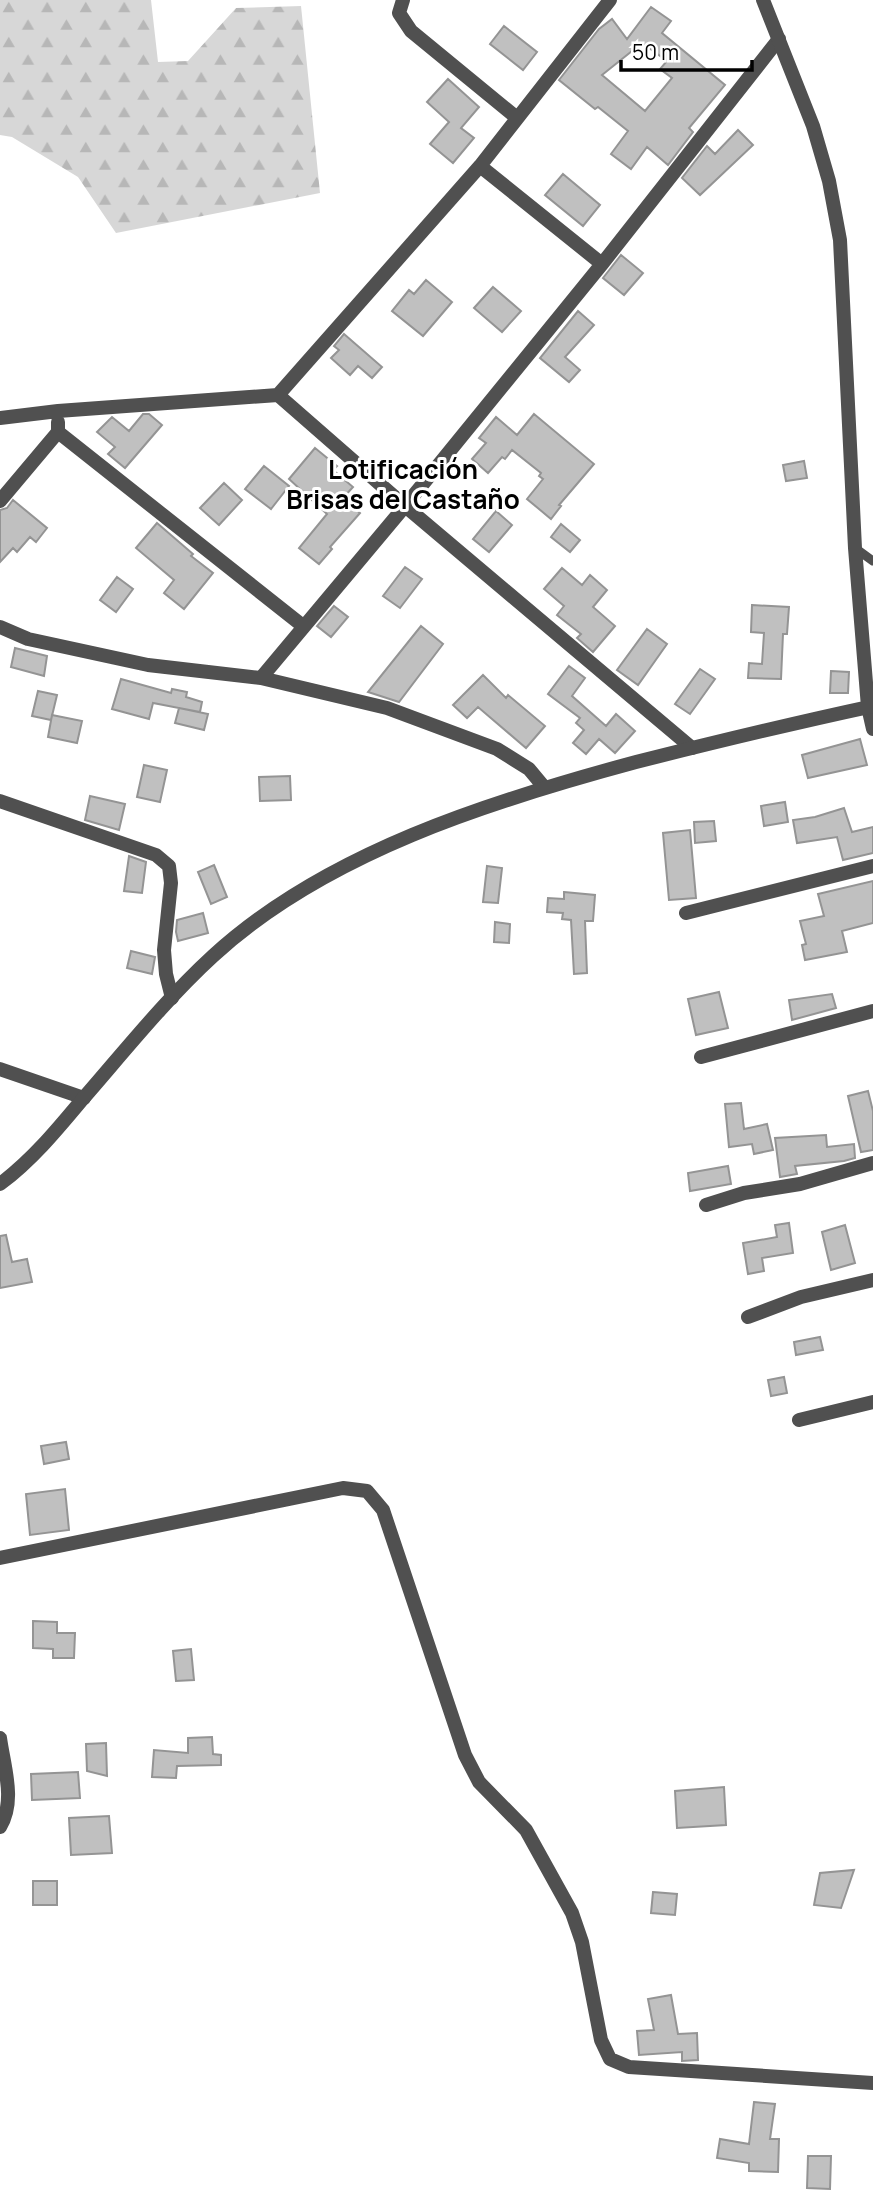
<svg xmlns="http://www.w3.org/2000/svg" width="873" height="2211" viewBox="0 0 873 2211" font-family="Manrope,sans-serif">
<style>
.forest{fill:url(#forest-firs)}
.building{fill:#c0c0c0;stroke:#949494;stroke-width:2;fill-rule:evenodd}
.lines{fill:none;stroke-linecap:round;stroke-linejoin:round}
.service{stroke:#505050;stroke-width:9}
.minor{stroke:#505050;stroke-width:14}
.tertiary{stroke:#505050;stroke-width:14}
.labels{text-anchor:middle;stroke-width:6;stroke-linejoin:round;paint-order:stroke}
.neighbourhood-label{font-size:26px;font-weight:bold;fill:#000;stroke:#fff}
</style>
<defs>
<pattern id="forest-firs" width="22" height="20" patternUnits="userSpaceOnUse" patternTransform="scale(1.75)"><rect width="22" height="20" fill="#d7d7d7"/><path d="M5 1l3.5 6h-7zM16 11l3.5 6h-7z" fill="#b7b7b7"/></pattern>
</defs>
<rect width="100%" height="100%" fill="#fff"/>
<path class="forest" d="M0,0H151L158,62L188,61L236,8L301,6L320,193L116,233L78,177L12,137L0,135Z"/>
<path class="building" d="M651,7L671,21L662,33L725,85L689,128L693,132L668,165L647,147L631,169L611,154L628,131L598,107L595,109L559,80L599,29L612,19L627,39ZM642,43L667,61L660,69L672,78L645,111L602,75Z
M504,26L537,52L523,70L490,44Z
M448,79L479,107L461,128L474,138L453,163L430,144L449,122L427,102Z
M738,130L753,145L700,195L682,178L707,146L715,154Z
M563,174L600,205L583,226L545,195Z
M621,255L643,273L624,295L603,278Z
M426,280L452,302L423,336L392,311L409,290L414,294Z
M493,287L521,311L502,332L474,308Z
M578,311L594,325L565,357L580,370L569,382L540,358Z
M344,334L382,367L372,378L358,366L350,375L331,358L339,350L334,346Z
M143,414H149L162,425L125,468L108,454L115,447L97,432L112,417L129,431Z
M534,414L594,464L559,505L561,506L551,519L527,499L543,479L539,476L541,473L512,450L505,459L502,457L488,473L472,459L486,443L479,438L496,417L517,435Z
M315,448L337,466L333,470L353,487L343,498L360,513L330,547L332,549L319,564L299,548L327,514L289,479Z
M804,461L807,478L786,481L783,465Z
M264,466L289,486L271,509L245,489Z
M224,483L242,500L219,525L200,508Z
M13,500L47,528L36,542L30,537L17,552L13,548L0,562V510L7,508Z
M496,511L512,525L489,552L473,539Z
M157,523L193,554L191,556L213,573L184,609L164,593L174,580L136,548Z
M561,524L580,540L570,552L551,537Z
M405,567L422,579L400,608L383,596Z
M562,568L582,585L590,575L607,590L593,607L615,626L593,652L577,638L581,634L557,615L564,606L544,589Z
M117,577L133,589L116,612L100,600Z
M752,605L789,607L787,634H783L781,679L748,678L749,663L762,664L764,633L751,632Z
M334,606L348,617L331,637L317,626Z
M421,626L443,644L399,702L368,692Z
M647,629L667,644L638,685L617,670Z
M15,648L47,656L44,676L11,667Z
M569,666L585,678L572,696L606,726L616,714L635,731L615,753L599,739L586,754L573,743L584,730L576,723L580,718L548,694Z
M700,669L715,679L690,714L675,704Z
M831,671L849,672L848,693H830Z
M483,675L506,698L508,695L545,726L526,748L478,707L467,718L453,705Z
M121,679L171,693L172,689L187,692L186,697L202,702L200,712L179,708L208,714L204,730L175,723L179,708L153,703L149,719L112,709Z
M38,691L57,695L51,720L32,716Z
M52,715L82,721L77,743L48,737Z
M860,739L867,765L808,778L802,755Z
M144,765L167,770L160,802L137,797Z
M290,776L291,800L260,801L259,777Z
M90,796L125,804L119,830L85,820Z
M785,802L788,822L764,826L761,806Z
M844,808L852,832L873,827V853L843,860L837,837L797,843L793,820L815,817Z
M714,821L716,841L695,843L694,822Z
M690,830L696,898L669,900L663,833Z
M129,856L146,862L142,893L124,891Z
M214,865L227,897L211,904L198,872Z
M487,866L502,868L498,903L483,902Z
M873,881V923L842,931L847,952L805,960L802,945L806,944L800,921L824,916L818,894Z
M564,892L595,895L593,921H585L587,973L574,974L571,920L562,919L563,913L547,912L548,898L564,899Z
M203,913L208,933L178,941L176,932L177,920Z
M495,922L510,924L509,943L494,942Z
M131,951L155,957L152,974L127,968Z
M719,992L728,1028L696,1035L688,999Z
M832,994L836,1008L792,1020L789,1000Z
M868,1091L873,1111V1150L861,1152L848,1096Z
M741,1103L744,1129L767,1124L773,1150L754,1154L752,1144L729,1147L725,1104Z
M826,1135L827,1147L854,1144L855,1158L844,1161L795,1166L797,1174L780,1177L775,1138Z
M728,1166L731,1184L690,1191L688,1173Z
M789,1223L793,1253L762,1258L764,1271L748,1274L743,1243L777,1237L775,1225Z
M845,1225L855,1263L831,1270L822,1232Z
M6,1235L12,1262L27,1259L32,1282L0,1288V1236Z
M820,1337L823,1350L796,1355L794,1342Z
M784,1377L787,1393L771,1396L768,1380Z
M66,1442L69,1459L44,1464L41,1446Z
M65,1489L69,1530L30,1535L26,1494Z
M33,1621L57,1622V1633H75L74,1658H53V1649L33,1648Z
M191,1649L194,1680L176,1681L173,1651Z
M212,1737L213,1754L221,1755V1765L177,1766L176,1778L152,1777L154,1750L188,1753V1738Z
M106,1743L107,1776L87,1771L86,1744Z
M78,1772L80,1798L32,1800L31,1774Z
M724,1787L726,1825L677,1828L675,1791Z
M109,1816L112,1853L71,1855L69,1818Z
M854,1870L841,1908L814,1905L820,1873Z
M33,1881H57V1905H33Z
M653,1892L677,1894L675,1915L651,1913Z
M671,1995L678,2034L697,2033L698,2060L682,2061V2052L639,2055L637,2031L654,2030L648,1999Z
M754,2102L775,2104L770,2139H779L778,2172L749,2171V2163L717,2158L720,2139L749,2144Z
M808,2156H831L830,2189L807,2188Z"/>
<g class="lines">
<path class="service" d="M855,548L873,561"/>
<path class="minor" d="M403,0L399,13L411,31L517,118
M480,166L602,264
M278,395L405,506L692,748
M0,418L58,411L278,395L480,166L610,0
M58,432L303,626
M0,501L58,432V422
M0,627L28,639L148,665L261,678L387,708L497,749L529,769L544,787
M261,678L405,506L602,264L779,39
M868,707L873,729
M0,801L156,855L169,866L171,883L164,950L166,974L172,998
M686,913L873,866
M701,1057L873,1011
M0,1069L84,1098
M706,1205L744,1193L800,1184L873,1163
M748,1317L801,1297L873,1280
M799,1420L873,1402
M0,1558L343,1488L367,1491L383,1510L465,1755L479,1782L526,1830L572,1913L582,1942L601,2040L610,2059L629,2067L873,2083
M0,1738C4,1767 16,1801 0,1827"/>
<path class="tertiary" d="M763,0L813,126L829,181L840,240L855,548L868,707
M0,1184C31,1161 56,1131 81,1101C123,1053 165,1000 213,956C325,853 491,801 636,762C715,742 794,723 873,706"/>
</g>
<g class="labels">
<g class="neighbourhood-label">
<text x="403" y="479">Lotificación<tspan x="403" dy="30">Brisas del Castaño</tspan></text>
</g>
</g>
<path d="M621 60v10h131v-10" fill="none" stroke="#000000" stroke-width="3.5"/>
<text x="632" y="60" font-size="21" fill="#000000" stroke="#ffffff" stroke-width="5" paint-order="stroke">50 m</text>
</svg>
